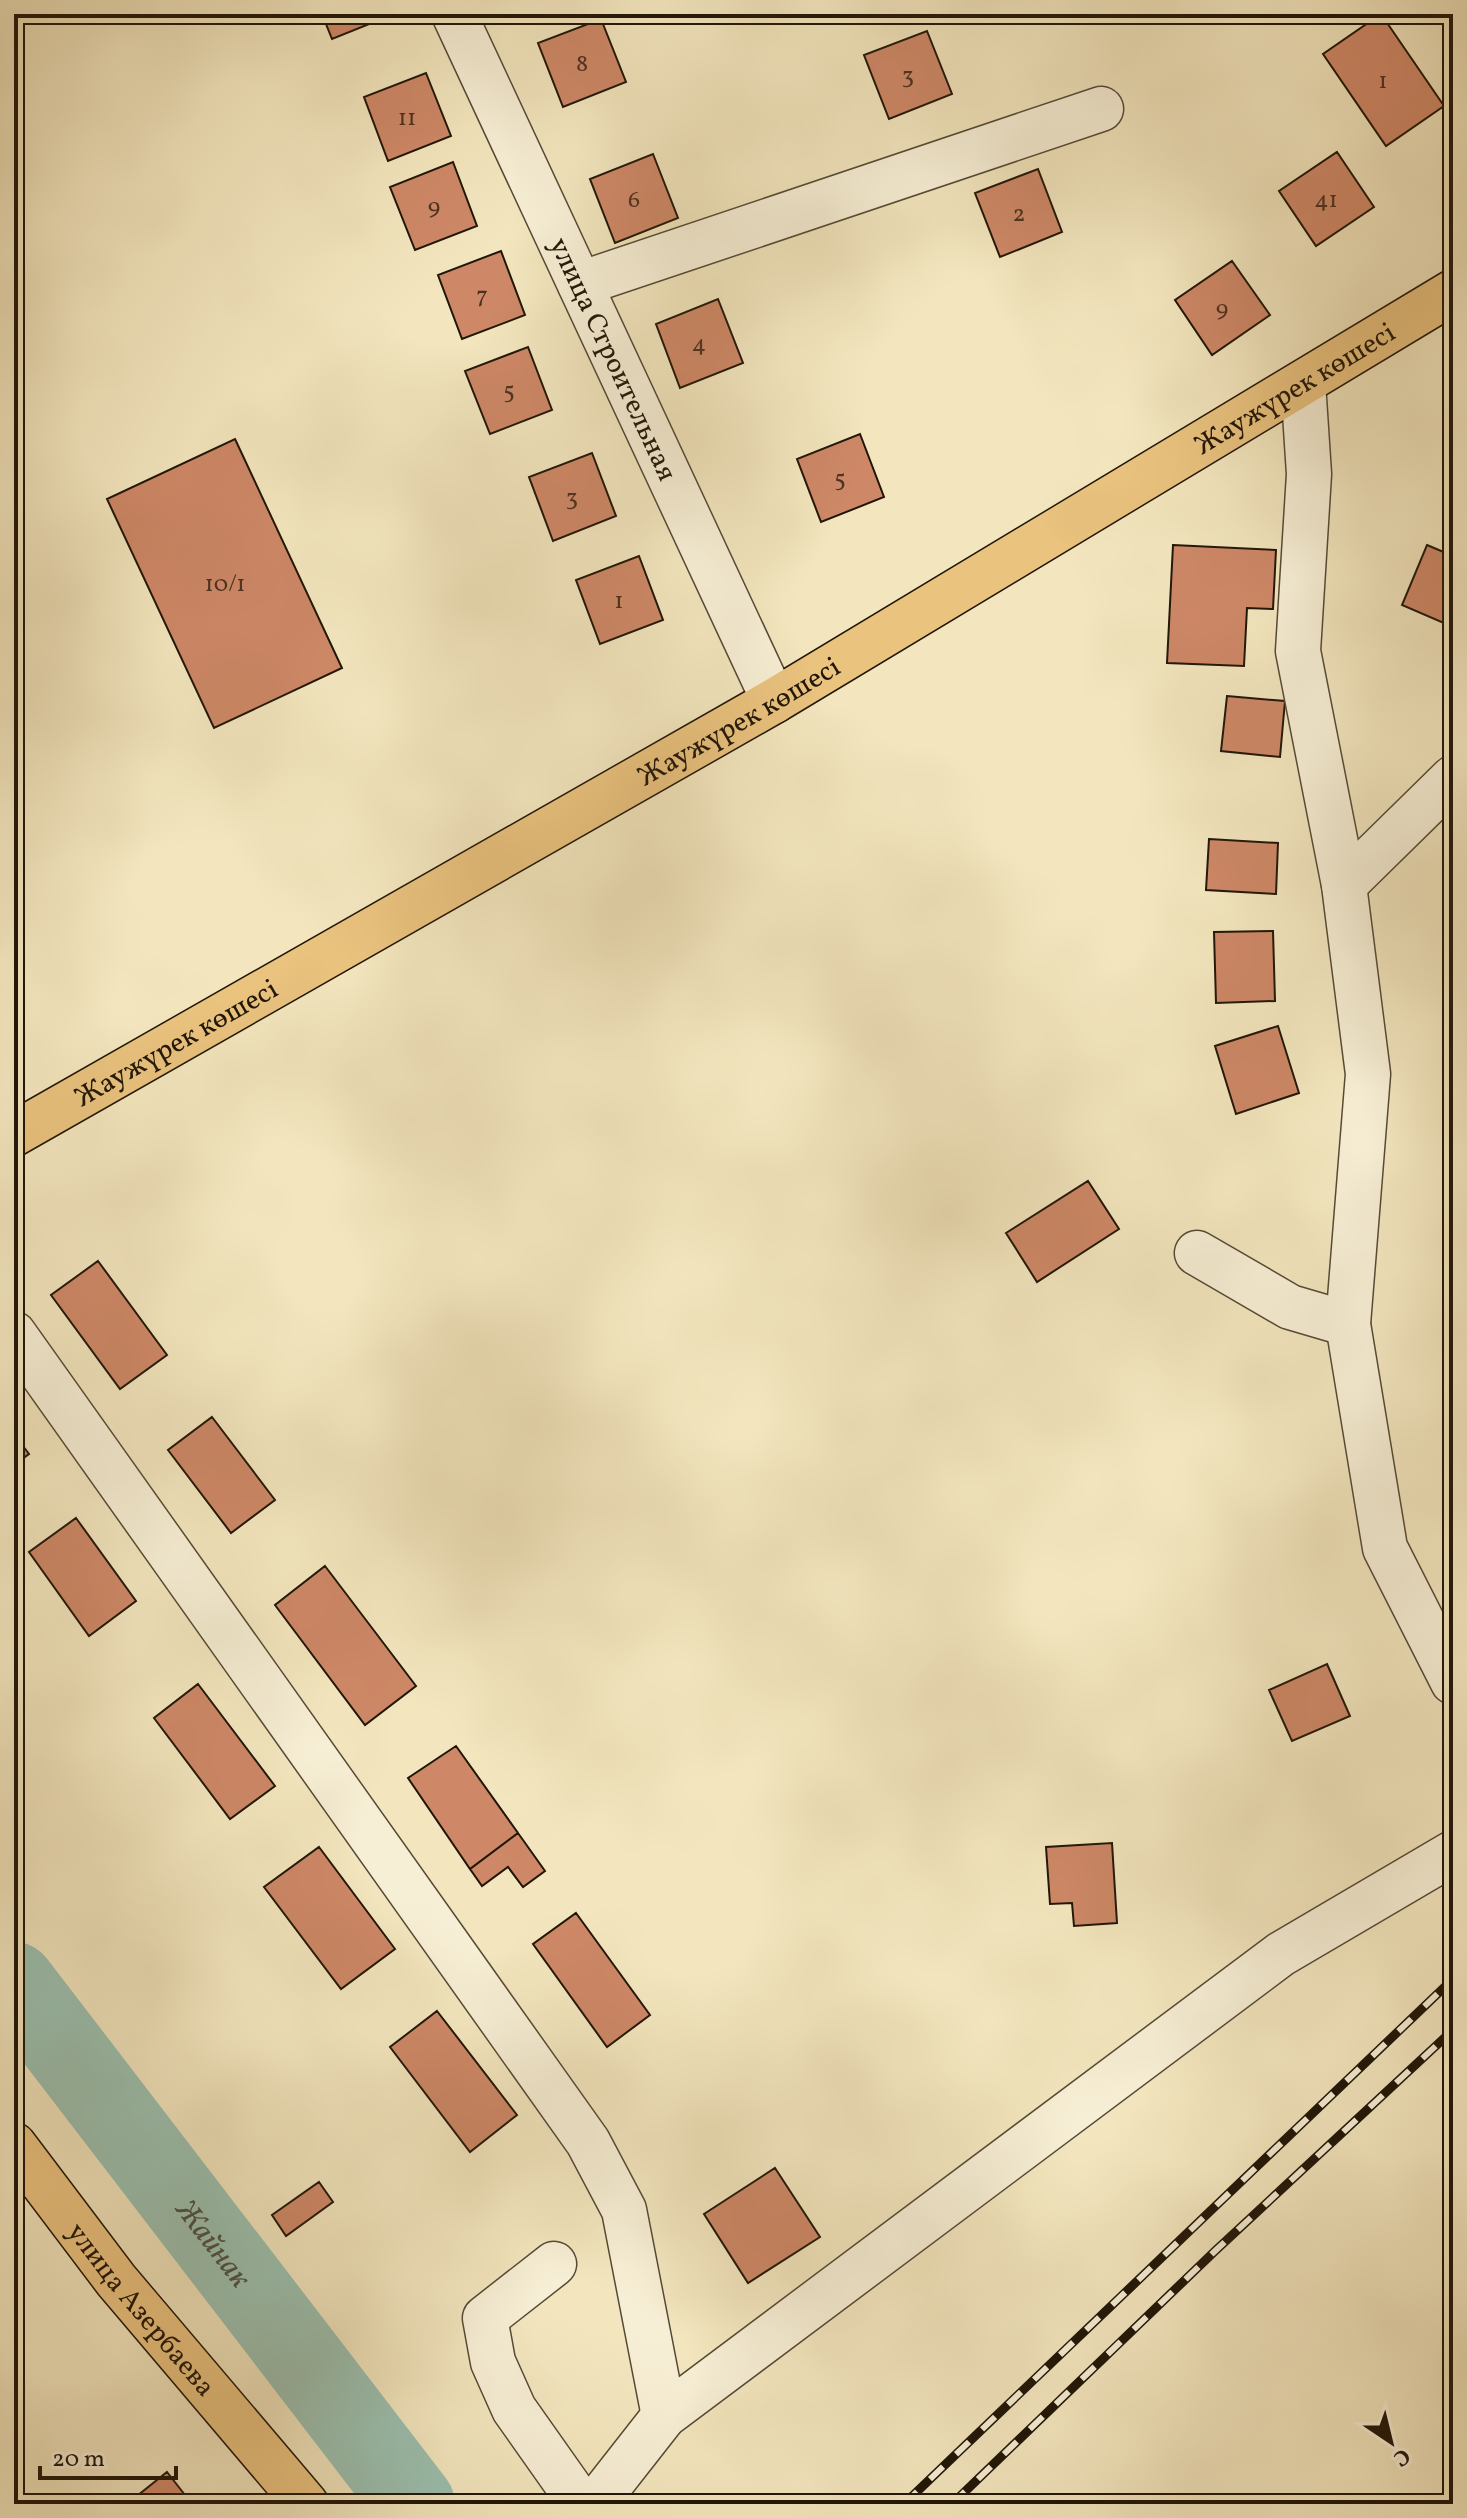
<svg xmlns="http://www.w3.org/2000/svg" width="1467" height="2518" viewBox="0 0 1467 2518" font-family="Vollkorn,serif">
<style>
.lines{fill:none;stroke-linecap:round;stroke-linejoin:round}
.river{stroke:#9bc0af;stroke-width:82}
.building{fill:#ce8867;stroke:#201608;stroke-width:2}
.minor-casing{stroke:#554a36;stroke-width:47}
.major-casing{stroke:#201608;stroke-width:47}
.minor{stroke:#f7efd5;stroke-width:44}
.major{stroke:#eac37f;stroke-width:44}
.rail-casing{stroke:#201608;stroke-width:9}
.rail{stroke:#f7efd5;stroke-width:6;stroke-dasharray:18;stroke-linecap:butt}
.labels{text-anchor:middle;stroke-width:8;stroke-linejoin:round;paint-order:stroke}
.number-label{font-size:24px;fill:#4c3220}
.street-label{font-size:28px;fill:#201608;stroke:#f7efd5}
.water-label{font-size:30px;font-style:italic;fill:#4b5242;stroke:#f7efd5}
</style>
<rect width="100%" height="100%" fill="#f3e6be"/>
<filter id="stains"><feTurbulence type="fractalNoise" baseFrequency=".0025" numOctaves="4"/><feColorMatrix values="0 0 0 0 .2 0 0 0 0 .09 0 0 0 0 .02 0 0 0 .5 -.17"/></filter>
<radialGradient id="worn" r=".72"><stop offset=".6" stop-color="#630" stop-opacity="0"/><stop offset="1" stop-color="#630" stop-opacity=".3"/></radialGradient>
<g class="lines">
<path class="river" id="s1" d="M14,1983L414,2504"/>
</g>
<path class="building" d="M322,14H394L332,39Z
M1381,14L1444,106L1386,146L1323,54Z
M601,19L626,82L563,107L538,43Z
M927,31L952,94L889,119L864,55Z
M426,73L451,136L388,161L364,97Z
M1337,152L1374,207L1316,246L1279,191Z
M653,154L678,218L615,243L590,179Z
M453,162L477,226L415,250L390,187Z
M1038,169L1062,232L1000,257L975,193Z
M501,251L525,315L462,339L438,275Z
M1232,261L1270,315L1212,355L1175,300Z
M718,299L743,363L680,388L656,324Z
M528,347L552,410L490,434L465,371Z
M860,434L884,497L821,522L797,459Z
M235,439L342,668L214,728L107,499Z
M592,453L616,516L553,541L529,477Z
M1173,545L1276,550L1273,609L1247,608L1244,666L1167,663Z
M1427,545L1453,556V627L1402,605Z
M639,556L663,620L600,644L576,580Z
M1227,696L1285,701L1280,757L1221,751Z
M1209,839L1278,843L1276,894L1206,890Z
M1273,931L1275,1001L1216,1003L1214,932Z
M1278,1026L1299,1093L1236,1114L1215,1046Z
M1088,1181L1119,1229L1037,1282L1006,1233Z
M98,1261L167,1355L120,1389L51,1295Z
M212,1417L275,1500L231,1533L168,1450Z
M14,1434L29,1454L14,1465Z
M76,1518L136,1601L89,1636L29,1552Z
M325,1566L416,1686L365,1725L275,1605Z
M1327,1664L1350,1716L1292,1741L1269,1690Z
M198,1684L275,1786L230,1819L154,1718Z
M456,1746L518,1833L470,1869L408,1778Z
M518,1833L545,1871L523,1887L508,1867L482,1886L470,1869Z
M1112,1843L1117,1923L1074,1926L1072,1903L1050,1904L1046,1847Z
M319,1847L395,1949L341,1989L264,1887Z
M576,1913L650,2015L607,2047L533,1944Z
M437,2011L517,2115L470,2152L390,2047Z
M775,2168L820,2237L748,2283L704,2214Z
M319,2182L333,2202L286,2236L272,2215Z
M167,2472L192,2504H127Z"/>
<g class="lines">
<g class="minor-casing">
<g id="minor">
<path id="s2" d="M454,14L774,701"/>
<path d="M580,284L1101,109"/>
<path d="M1303,383L1309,474L1298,651L1344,885L1368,1074L1348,1324L1385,1548L1453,1682"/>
<path d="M1344,885L1453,778"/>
<path d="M1197,1253L1290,1307L1348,1324"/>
<path d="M14,1334L588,2142L624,2210L664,2416"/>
<path d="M554,2264L485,2318L493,2362L514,2409L581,2504"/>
<path d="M595,2504L664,2416L1281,1954L1453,1853"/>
</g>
</g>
<g class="major-casing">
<g id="major">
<path id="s3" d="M14,1134L774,701L1453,292"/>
<path id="s4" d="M14,2145L116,2280L306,2504"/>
</g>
</g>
<use href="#minor" class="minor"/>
<use href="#major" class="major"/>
<g class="rail-casing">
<path id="rail" d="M904,2504L1453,1979
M952,2504L1215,2251L1453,2030"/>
</g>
<use href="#rail" class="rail"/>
</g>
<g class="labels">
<g class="number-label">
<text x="582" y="71">8</text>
<text x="908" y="83">3</text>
<text x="1383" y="88">1</text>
<text x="407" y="125">11</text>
<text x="634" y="207">6</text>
<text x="1326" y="207">41</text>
<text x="434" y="214">9</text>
<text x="1019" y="221">2</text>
<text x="482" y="303">7</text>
<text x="1222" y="316">9</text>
<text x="699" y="351">4</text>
<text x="509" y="398">5</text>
<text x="840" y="486">5</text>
<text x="572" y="505">3</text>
<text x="225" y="591">10/1</text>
<text x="619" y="608">1</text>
</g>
<g class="street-label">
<text dy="10" stroke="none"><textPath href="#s2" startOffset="380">улица Строительная</textPath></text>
<text dy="10" stroke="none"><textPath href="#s3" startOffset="1482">Жаужүрек көшесі</textPath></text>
<text dy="10" stroke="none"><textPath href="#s3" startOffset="834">Жаужүрек көшесі</textPath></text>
<text dy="10" stroke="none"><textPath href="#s3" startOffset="186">Жаужүрек көшесі</textPath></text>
<text dy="10" stroke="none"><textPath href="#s4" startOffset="208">улица Азербаева</textPath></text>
</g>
<g class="water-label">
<text dy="10" stroke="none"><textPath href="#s1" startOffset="328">Жайнак</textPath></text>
</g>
</g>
<rect width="1467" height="2518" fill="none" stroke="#f3e6be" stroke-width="48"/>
<rect x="16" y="16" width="1435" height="2486" fill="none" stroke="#201608" stroke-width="4"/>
<rect x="24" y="24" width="1419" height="2470" fill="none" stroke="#201608" stroke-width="2"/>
<g transform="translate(1391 2442) rotate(145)" stroke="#f7efd5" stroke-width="6" paint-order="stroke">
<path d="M0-6L14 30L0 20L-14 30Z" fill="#201608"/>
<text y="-12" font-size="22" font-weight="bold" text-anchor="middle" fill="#201608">С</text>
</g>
<path d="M40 2466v12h136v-12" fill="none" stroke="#201608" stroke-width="4"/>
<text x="52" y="2466" font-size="24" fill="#201608" stroke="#f7efd5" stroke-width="6" paint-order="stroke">20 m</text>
<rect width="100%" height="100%" filter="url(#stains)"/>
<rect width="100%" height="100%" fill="url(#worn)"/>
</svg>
